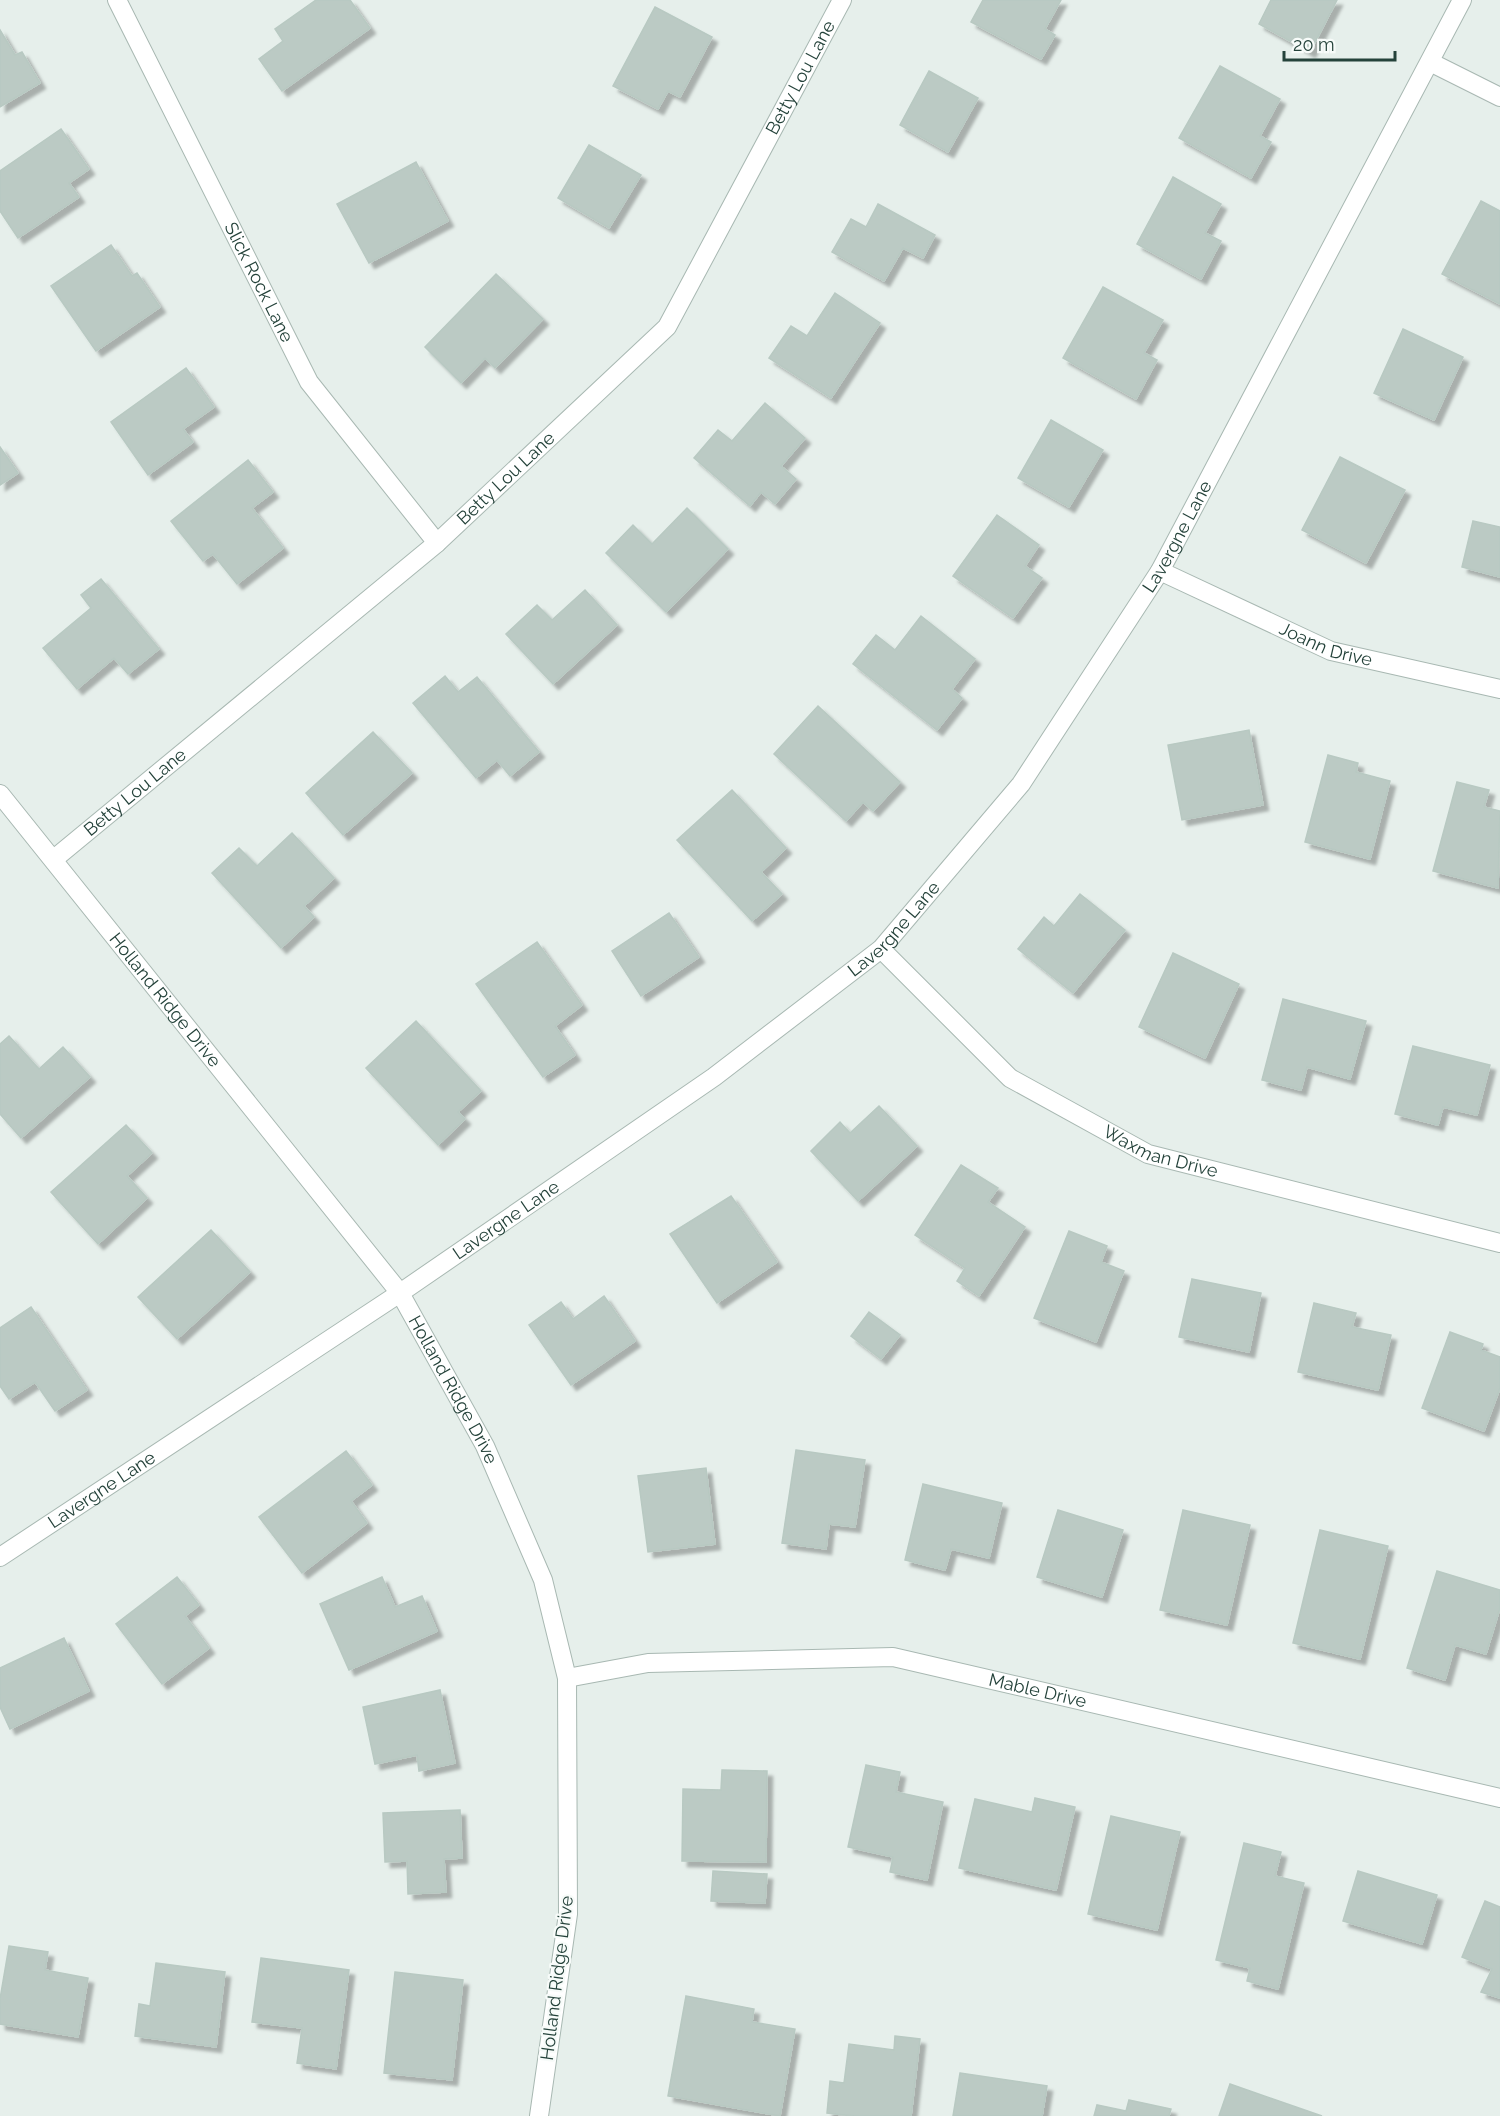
<svg xmlns="http://www.w3.org/2000/svg" width="1500" height="2116" viewBox="0 0 1500 2116" font-family="Raleway,sans-serif">
<style>
.building{fill:#bbcac4;stroke:#b8c9c2;stroke-width:1.5;filter:url(#shadow)}
.lines{fill:none;stroke-linecap:round;stroke-linejoin:round}
.street-casing{stroke:#a8b8b2;stroke-width:20}
.street{stroke:#fff;stroke-width:18}
.labels{text-anchor:middle;stroke-width:4.5;stroke-linejoin:round;paint-order:stroke}
.street-label{font-size:18px;fill:#24423a;stroke:#f7fbf9}
</style>
<defs>
<filter id="shadow"><feDropShadow dx="5.5" dy="5.5" stdDeviation="1.5" flood-color="#0004"/></filter>
</defs>
<rect width="100%" height="100%" fill="#e6efeb"/>
<path class="building" d="M316,0H350L370,28L282,91L259,59L283,41L275,29Z
M983,0H1061L1045,29L1055,35L1041,59L971,22Z
M1271,0H1337L1310,52L1259,24Z
M655,7L712,37L680,97L668,91L658,109L613,86Z
M0,30L15,55L22,52L40,83L0,107Z
M1220,66L1280,99L1260,136L1271,142L1251,178L1179,138Z
M929,71L978,98L948,152L900,125Z
M61,129L89,169L69,183L79,197L18,238L0,211V171Z
M589,145L641,175L609,228L558,198Z
M416,162L448,221L369,263L337,204Z
M1173,177L1221,204L1205,233L1221,241L1201,279L1137,244Z
M1481,201L1500,211V304L1442,274Z
M878,204L935,235L923,258L903,248L884,281L832,252L851,219L866,227Z
M111,245L132,276L137,273L160,307L96,351L51,286Z
M496,274L543,319L495,368L485,358L461,383L425,347Z
M1103,287L1163,320L1144,353L1157,360L1136,399L1063,358Z
M835,293L880,323L831,398L769,358L791,326L807,336Z
M1403,329L1463,357L1434,420L1374,393Z
M186,368L214,407L183,429L193,442L148,475L111,422Z
M765,403L805,438L781,466L796,479L775,504L761,492L750,506L694,458L718,430L732,441Z
M1051,420L1103,450L1069,507L1018,478Z
M0,447L18,473L0,485Z
M1340,457L1405,490L1366,563L1302,530Z
M248,460L273,492L252,508L283,548L237,584L213,554L203,561L171,521Z
M687,508L728,549L666,612L606,553L633,525L652,544Z
M997,515L1039,545L1025,566L1042,578L1013,618L953,576Z
M1473,521L1500,527V577L1462,567Z
M101,579L159,649L128,674L114,658L77,689L43,648L91,608L81,595Z
M585,590L617,625L553,684L506,634L537,605L552,620Z
M921,616L975,659L952,689L962,698L937,730L853,664L876,635L895,650Z
M445,676L458,692L477,677L539,752L510,776L497,760L476,778L413,703Z
M818,706L900,782L873,811L863,802L846,821L774,754Z
M1249,730L1263,805L1182,820L1168,745Z
M373,732L412,773L343,835L306,793Z
M1328,755L1358,763L1356,772L1390,781L1370,859L1305,842Z
M1457,782L1489,790L1484,807L1500,811L1498,888L1433,871Z
M732,790L786,848L761,872L782,894L752,921L677,840Z
M292,833L334,878L304,906L314,917L281,948L212,873L239,848L257,866Z
M1080,894L1125,930L1073,993L1018,949L1044,917L1054,926Z
M669,913L699,957L641,996L612,951Z
M537,942L582,1005L555,1026L575,1055L543,1077L476,984Z
M1173,953L1239,984L1205,1058L1139,1027Z
M1283,999L1366,1021L1350,1079L1307,1067L1301,1090L1262,1080Z
M416,1021L481,1091L458,1112L465,1119L438,1145L366,1068Z
M9,1036L39,1069L63,1047L90,1077L21,1138L0,1114V1044Z
M1413,1046L1490,1065L1477,1115L1443,1107L1438,1125L1395,1114Z
M879,1106L917,1146L858,1201L811,1151L840,1122L850,1133Z
M126,1125L152,1153L127,1176L147,1198L98,1244L51,1192Z
M961,1165L998,1188L988,1202L1025,1227L979,1296L957,1281L965,1268L915,1235Z
M731,1196L777,1262L717,1303L670,1234Z
M211,1230L250,1272L177,1339L138,1297Z
M1069,1231L1107,1246L1101,1262L1124,1271L1096,1342L1034,1318Z
M1192,1279L1261,1293L1249,1352L1179,1337Z
M604,1296L635,1341L571,1385L529,1325L561,1302L573,1319Z
M1314,1303L1356,1313L1352,1327L1391,1335L1378,1390L1298,1372Z
M31,1307L87,1390L55,1411L35,1382L9,1399L0,1386V1328Z
M869,1312L900,1335L881,1359L851,1336Z
M1450,1332L1483,1344L1481,1350L1500,1357V1388L1484,1431L1422,1408Z
M796,1450L865,1460L855,1527L829,1524L826,1549L782,1543Z
M346,1451L372,1485L351,1501L367,1523L302,1573L259,1517Z
M706,1468L715,1544L648,1552L638,1476Z
M923,1484L1002,1503L989,1558L951,1549L945,1570L905,1560Z
M1058,1510L1123,1530L1102,1597L1037,1577Z
M1183,1510L1250,1525L1227,1625L1160,1610Z
M1320,1530L1388,1546L1360,1659L1293,1643Z
M1437,1571L1500,1590V1608L1486,1654L1455,1645L1445,1680L1407,1668Z
M177,1577L199,1605L185,1616L209,1648L162,1684L116,1624Z
M382,1577L395,1607L422,1596L437,1631L349,1670L320,1604Z
M64,1638L89,1691L10,1729L0,1707V1668Z
M440,1690L455,1763L419,1771L417,1755L375,1764L363,1707Z
M866,1765L900,1772L896,1792L943,1802L927,1880L890,1872L893,1857L848,1847Z
M722,1770L767,1771L766,1862L682,1861L683,1789L721,1790Z
M1035,1798L1075,1807L1056,1890L959,1868L975,1799L1032,1812Z
M460,1810L462,1858L444,1859L446,1892L408,1894L407,1861L385,1862L383,1813Z
M1111,1816L1180,1832L1157,1930L1088,1914Z
M1244,1843L1281,1852L1275,1876L1304,1883L1278,1989L1247,1981L1250,1968L1216,1960Z
M713,1871L767,1874L765,1903L711,1901Z
M1358,1871L1437,1895L1422,1944L1343,1921Z
M1485,1901L1500,1907V1998L1481,1992L1492,1969L1462,1957Z
M9,1946L48,1952L45,1970L88,1978L78,2037L0,2024V1999Z
M261,1958L349,1970L336,2069L297,2063L302,2028L252,2022Z
M156,1963L225,1972L216,2047L135,2036L139,2004L150,2006Z
M395,1972L463,1980L452,2080L384,2073Z
M686,1996L754,2009L752,2022L795,2029L780,2116L668,2096Z
M895,2036L920,2039L911,2116H854L827,2113L830,2081L844,2083L849,2044L894,2050Z
M960,2073L1047,2086L1042,2116H953Z
M1230,2084L1322,2116H1219Z
M1129,2100L1171,2109L1169,2116H1094L1097,2105L1126,2111Z"/>
<g class="lines">
<g class="street-casing">
<g id="street">
<path id="s1" d="M117,0L309,382L437,543"/>
<path d="M1430,62L1500,97"/>
<path id="s2" d="M1160,571L1331,651L1500,689"/>
<path id="s3" d="M0,794L400,1293L485,1446L543,1580L567,1678L568,1914L539,2116"/>
<path id="s4" d="M54,859L437,543L667,327L842,0"/>
<path id="s5" d="M881,949L1010,1078L1148,1154L1500,1243"/>
<path id="s6" d="M0,1557L400,1293L714,1077L881,949L1021,784L1160,571L1462,0"/>
<path id="s7" d="M567,1678L648,1663L893,1657L1500,1798"/>
</g>
</g>
<use href="#street" class="street"/>
</g>
<g class="labels">
<g class="street-label">
<text dy="6" stroke="none"><textPath href="#s4" startOffset="1095">Betty Lou Lane</textPath></text>
<text dy="6" stroke="none"><textPath href="#s1" startOffset="316">Slick Rock Lane</textPath></text>
<text dy="6" stroke="none"><textPath href="#s4" startOffset="591">Betty Lou Lane</textPath></text>
<text dy="6" stroke="none"><textPath href="#s6" startOffset="1580">Lavergne Lane</textPath></text>
<text dy="6" stroke="none"><textPath href="#s2" startOffset="182">Joann Drive</textPath></text>
<text dy="6" stroke="none"><textPath href="#s4" startOffset="105">Betty Lou Lane</textPath></text>
<text dy="6" stroke="none"><textPath href="#s6" startOffset="1094">Lavergne Lane</textPath></text>
<text dy="6" stroke="none"><textPath href="#s3" startOffset="264">Holland Ridge Drive</textPath></text>
<text dy="6" stroke="none"><textPath href="#s5" startOffset="351">Waxman Drive</textPath></text>
<text dy="6" stroke="none"><textPath href="#s6" startOffset="608">Lavergne Lane</textPath></text>
<text dy="6" stroke="none"><textPath href="#s3" startOffset="750">Holland Ridge Drive</textPath></text>
<text dy="6" stroke="none"><textPath href="#s6" startOffset="122">Lavergne Lane</textPath></text>
<text dy="6" stroke="none"><textPath href="#s7" startOffset="476">Mable Drive</textPath></text>
<text transform="translate(557 1978) rotate(-83)" y="6">Holland Ridge Drive</text>
</g>
</g>
<path d="M1284 51v9h111v-9" fill="none" stroke="#24423a" stroke-width="3"/>
<text x="1293" y="51" font-size="18" fill="#24423a" stroke="#f7fbf9" stroke-width="4.5" paint-order="stroke">20 m</text>
</svg>
